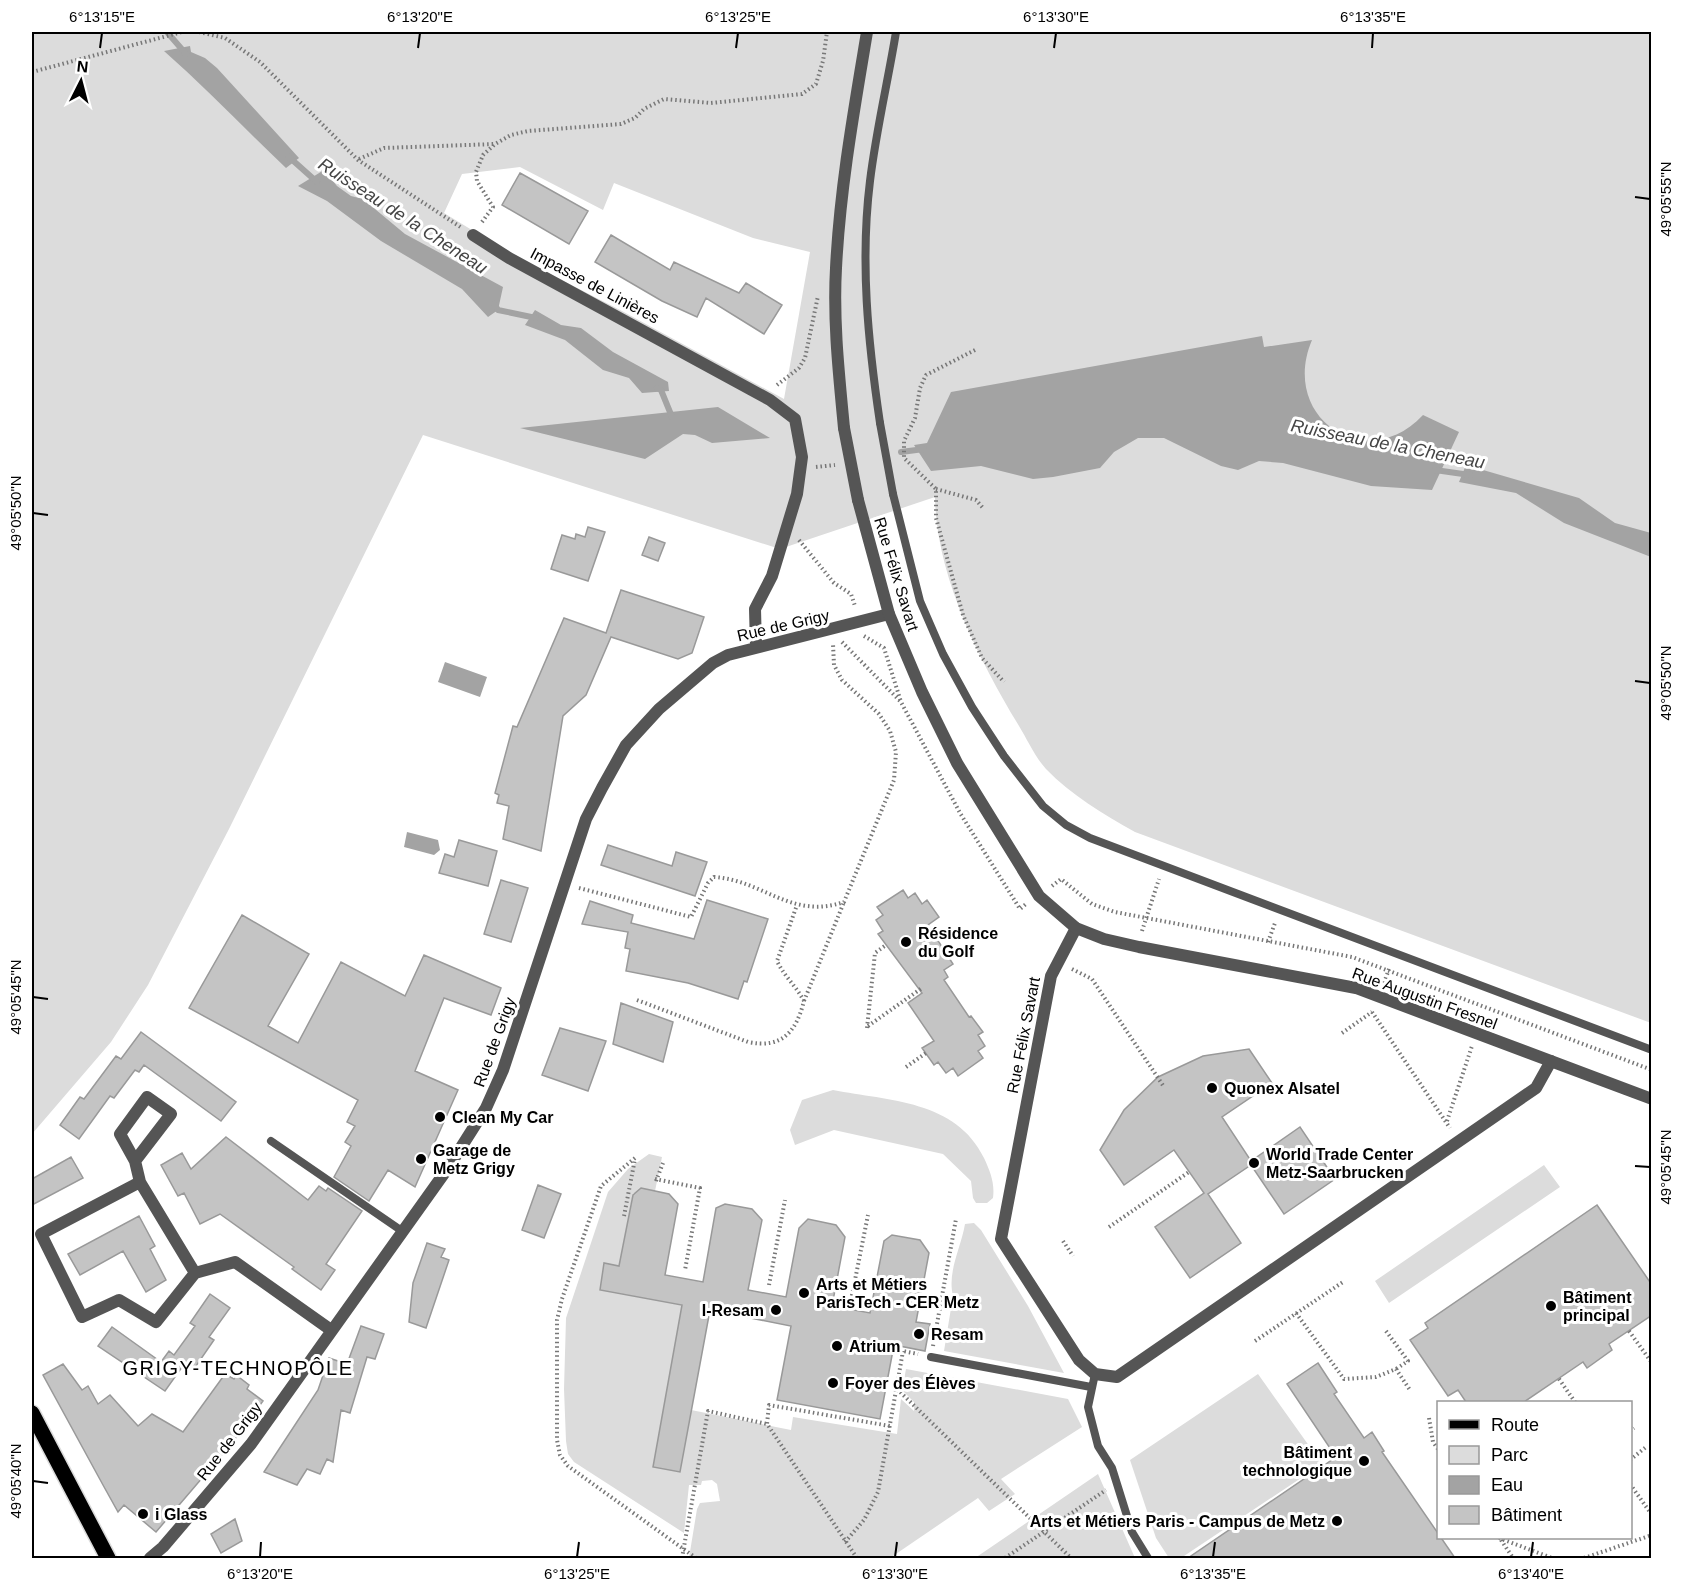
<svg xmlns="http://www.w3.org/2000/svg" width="1683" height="1590" viewBox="0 0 1683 1590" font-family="Arial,sans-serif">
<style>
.green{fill:#dcdcdc;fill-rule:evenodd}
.water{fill:#a3a3a3}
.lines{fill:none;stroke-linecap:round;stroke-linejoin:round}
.stream{stroke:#a3a3a3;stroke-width:6}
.building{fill:#c4c4c4;stroke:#999;stroke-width:1.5}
.primary-casing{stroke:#dbdbdb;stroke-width:18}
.path{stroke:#777;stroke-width:4;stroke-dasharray:1.5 3;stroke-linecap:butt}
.service{stroke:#555;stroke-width:8}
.minor{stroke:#555;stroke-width:12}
.tertiary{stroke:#555;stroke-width:12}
.primary{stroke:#000;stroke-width:15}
.service-bridge{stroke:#555;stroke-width:8}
.tertiary-bridge{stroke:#555;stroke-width:12}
.ticks{fill:none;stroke:#000;stroke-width:2}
.poi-dot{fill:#000;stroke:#fff;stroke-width:2}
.labels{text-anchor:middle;stroke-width:6;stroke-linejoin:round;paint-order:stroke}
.street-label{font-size:16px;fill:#000;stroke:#fff}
.poi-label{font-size:16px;font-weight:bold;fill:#000;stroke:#fff;text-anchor:start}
.water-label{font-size:18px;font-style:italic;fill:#444;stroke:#fff}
.quarter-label{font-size:20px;letter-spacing:1.5px;fill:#000;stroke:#fff}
.neatline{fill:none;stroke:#000;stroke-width:2}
.ticks-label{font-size:15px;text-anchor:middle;fill:#000}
</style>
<rect width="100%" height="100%" fill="#fff"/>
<path class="green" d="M32,32H1651V1023L1135,832C1103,814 1071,795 1046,769C1035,757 1027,739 1019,726C979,660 936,575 935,497L780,549L423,435L229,829L148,985L111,1042L32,1134ZM520,167L603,210L614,183L753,238L810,252L784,399L622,311L513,255L444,213L462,174Z
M833,1090C889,1101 956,1100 984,1158C990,1171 995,1183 993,1198L987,1203H976L973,1198L971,1181L943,1154L834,1130L795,1145L790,1130L802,1100Z
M649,1154L662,1157L655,1191L642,1189L638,1194L633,1193L622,1251L624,1267L604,1263L600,1290L682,1305L654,1467L680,1472L691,1410L791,1430L793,1417L897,1434L901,1399L914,1411V1402L902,1390L906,1369L1068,1399L1082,1427L1001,1479L1015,1494L989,1511L978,1498L890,1558H689L697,1509L700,1503L720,1501L717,1484L712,1480L702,1481L701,1485H689L684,1533L574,1462L568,1454L566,1441L564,1389L566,1318L608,1192L628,1169Z
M1544,1165L1560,1187L1389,1303L1375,1281Z
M974,1223L981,1230L1028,1306L1064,1373L944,1351L953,1296C947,1272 961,1248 965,1224Z
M1258,1374L1322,1464L1181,1558H1169L1156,1538L1130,1460Z
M1098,1474L1135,1558H975Z"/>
<path class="water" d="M190,46L191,52L205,58L217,68L299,158L286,168C245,129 206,88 164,51Z
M324,170L337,186L351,196L363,199L405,234L503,287L498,310L488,317L462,289L381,241L327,201L298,186Z
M535,310L561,325L581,328L613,352L668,382L669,391L642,393L629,378L603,370L565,340L525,325Z
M1262,336L1264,347L1312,340C1279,418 1366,476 1423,415L1459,432L1432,490L1371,486L1283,463L1259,461L1238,470L1221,466L1164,438H1138L1114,452L1100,468L1053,477L1033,479L981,466L931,471L914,445L927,443L951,392Z
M718,407L770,438L712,443L695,435L683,434L645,459L520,428Z
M1466,465L1579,498L1615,523L1651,533V557L1564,523L1516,493L1459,482Z
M445,662L487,677L480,697L438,682Z
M407,832L438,840L440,850L434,855L404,847Z"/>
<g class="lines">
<path class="stream" d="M167,32L186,54
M289,157L317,182
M494,304L498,310L536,318
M657,388L661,390L672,417
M901,452L924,449
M1435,470L1470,475"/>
</g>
<path class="building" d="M520,173L588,211L569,244L502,205Z
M611,235L670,270L674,262L739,293L746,283L782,305L764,334L706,298L697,317L662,301L595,262Z
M588,527L605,532L588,581L551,569L562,535L575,539L576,534L585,537Z
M649,537L665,543L658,561L642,555Z
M621,590L704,617L692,653L678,659L611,637L586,695L563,716L541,851L503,839L509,806L497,803L499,795L495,793L513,726L517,727L564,618L606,633Z
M459,840L497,851L488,886L439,873L445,854L454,857Z
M608,845L672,866L676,852L707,862L695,896L601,865Z
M501,880L528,888L511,942L484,934Z
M903,890L908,898L915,893L922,904L927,900L939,917L928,925L953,964L944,970L948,977L944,980L969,1017L971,1016L983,1032L978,1035L985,1046L978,1051L983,1058L958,1076L953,1068L946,1073L938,1062L934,1065L922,1048L934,1041L908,1003L922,993L878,934L883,931L876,920L883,915L877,907Z
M707,900L768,919L747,982L744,981L738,999L688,983L626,971L630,949L625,948L628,932L582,924L590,901L633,915L631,923L694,939Z
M242,915L309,954L268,1026L298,1043L341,962L405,996L424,955L501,988L491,1015L444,998L415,1071L458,1090L415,1187L388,1170L369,1201L334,1177L351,1146L345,1142L355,1126L347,1122L358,1100L189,1008Z
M621,1003L673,1022L663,1062L613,1044Z
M560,1028L606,1041L588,1091L542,1075Z
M141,1032L236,1102L221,1121L144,1065L139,1072L135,1070L114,1098L110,1096L79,1139L60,1125L80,1097L84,1099L116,1056L121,1059Z
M1249,1049L1272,1083L1222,1117L1251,1161L1300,1127L1335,1179L1284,1214L1251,1165L1208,1194L1241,1243L1190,1278L1155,1227L1204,1193L1174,1150L1124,1185L1100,1150L1124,1110L1158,1077L1203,1056Z
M226,1137L308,1200L319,1186L326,1191L328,1188L362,1211L326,1264L335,1270L321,1290L292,1269L294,1267L220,1214L200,1224L184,1193L178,1196L161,1165L182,1153L191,1169Z
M71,1157L83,1178L32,1205V1179Z
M538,1185L561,1194L544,1238L522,1230Z
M641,1188L669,1194L678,1204L665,1275L703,1282L716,1208L725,1204L752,1209L762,1220L748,1290L786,1297L799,1228L808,1219L836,1225L845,1237L832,1306L870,1313L884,1241L892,1235L920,1240L929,1253L916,1322L930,1324L925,1351L894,1345L880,1419L777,1400L791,1326L710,1310L680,1472L653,1467L682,1305L600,1290L604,1263L619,1266L633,1195Z
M1597,1205L1652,1285V1315L1609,1344L1612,1350L1587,1368L1583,1362L1524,1402H1466L1458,1390L1448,1396L1410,1340L1428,1328L1425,1323Z
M139,1216L155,1246L150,1249L166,1280L146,1292L123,1251L80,1275L68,1254Z
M427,1243L445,1249L441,1257L449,1260L426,1328L409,1322L413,1283Z
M210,1294L230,1308L209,1337L214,1340L194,1369L180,1359L185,1363L165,1391L98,1346L112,1327L161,1362L169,1351L174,1355L195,1326L190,1323Z
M361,1326L384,1334L375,1359L367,1357L350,1413L341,1410L333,1462L327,1459L320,1474L307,1469L297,1485L264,1472L318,1390L329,1358L347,1364Z
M1318,1363L1337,1392L1334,1394L1364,1438L1372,1432L1384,1451L1382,1452L1455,1558H1188L1336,1457L1287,1384Z
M63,1364L82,1390L88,1386L98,1404L110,1395L138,1426L152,1414L183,1432L225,1374L234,1379L236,1375L249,1385L247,1389L263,1401L232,1443L156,1532L124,1505L118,1512L103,1485L43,1375Z
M235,1519L242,1541L221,1553L211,1534Z"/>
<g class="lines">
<g class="primary-casing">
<path id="primary" d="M32,1413L108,1558"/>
</g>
<path class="path" d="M199,32L225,38L260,62L358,160L462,228
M32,72L182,32
M359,159L384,148L495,144
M482,222L493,207L477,181L476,172L483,155L495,144L511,135L528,131L621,124L635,118L644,109L664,99L711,103L802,94L816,84L823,61L827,32
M975,350L926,375L920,388L915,418L904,441V458L936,489V518L963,615L982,658L1004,682
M777,385L799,368L805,358L818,296
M816,467L835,465
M936,489L976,500L983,508
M799,540L834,583L851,594L855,606
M864,636L884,648L901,702
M842,642L901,702L960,813L1020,909L1026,904
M1052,886L1061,879L1092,904L1115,912L1352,957L1652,1070
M579,888L691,917L708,883L714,877C763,880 791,920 844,902L894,780L896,752L890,731L879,714L842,680L834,665L833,644
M1142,931L1159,879
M1268,942L1275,923
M1072,969L1092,979L1164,1087
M1384,983L1389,969
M637,1000L748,1042C782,1049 796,1032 804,1001C796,986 784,976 777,961L797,905
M804,1001L844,902
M1372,1012L1450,1128
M868,1026L922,988
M867,1028L875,953L886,945
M1342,1033L1372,1012
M906,1067L926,1053
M1447,1121L1472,1046
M635,1158L601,1186L562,1299L557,1320V1440L560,1455L568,1466L696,1558
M655,1179L700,1188L685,1270
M656,1181L663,1163
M624,1216L635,1159
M1109,1227L1189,1172
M1063,1241L1073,1256
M769,1285L785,1200
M851,1300L868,1215
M1296,1313L1344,1379L1376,1377L1396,1369L1410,1390
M1386,1331L1408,1361L1396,1369
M1629,1331L1652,1363
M1255,1341L1343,1282
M878,1346L918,1354
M933,1346L956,1219
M1559,1379L1575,1402
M897,1389L1071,1558
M1429,1418L1433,1442L1438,1449
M1630,1431L1634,1428
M1630,1460L1646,1447
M1630,1484L1652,1515
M1499,1538L1552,1558
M1501,1540L1513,1558
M845,1542L864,1520L878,1492L903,1351
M682,1558L708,1411L767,1424
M857,1558L767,1424L769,1405L890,1426
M1005,1558L1106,1490
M1584,1558L1652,1535"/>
<path class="service" d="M880,423C868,342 860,262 870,181C876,131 888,81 896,32
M893,494L920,601L943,654L972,707L1004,756L1043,806L1066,825L1090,838L1652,1050
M271,1141L402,1231
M931,1357L1091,1387
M1095,1374L1088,1407L1098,1446L1112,1468L1132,1532L1148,1558"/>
<path class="minor" d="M473,235L509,258L770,400L795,419L802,457L797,494L772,576L755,609L756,647
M1076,928L1051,976L1001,1239L1079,1360L1095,1374L1117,1377L1536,1088L1551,1061
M135,1161L120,1134L147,1097L171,1114L135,1161L140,1182
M195,1273L140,1182L41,1234L82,1317L119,1300L156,1322L195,1273L235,1262L331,1330
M150,1558L163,1547L251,1444L448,1168L486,1108L503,1070L586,819L602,788L626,745L659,709L713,663L728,655L889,614"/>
<path class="tertiary" d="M844,428C839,375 833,321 836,268C840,188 854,110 867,32
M858,500L889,614L922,692L957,763L1039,896L1076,928L1104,939L1139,947L1356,988L1652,1099"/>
<use href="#primary" class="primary"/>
<path class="service-bridge" d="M880,423L893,494"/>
<path class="tertiary-bridge" d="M844,428L858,500"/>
</g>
<path class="ticks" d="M100,48L102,33M418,48L420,33M736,48L738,33M1054,48L1056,33M1372,48L1373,33M1635,197L1650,199M33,513L48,515M1635,681L1650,683M33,997L48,999M1635,1166L1650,1167M33,1481L48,1483M260,1557L261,1542M577,1557L579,1542M895,1557L897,1542M1213,1557L1215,1542M1531,1557L1533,1542"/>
<g class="poi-dot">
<circle cx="906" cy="942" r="6"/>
<circle cx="1212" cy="1088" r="6"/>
<circle cx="440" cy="1117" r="6"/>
<circle cx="421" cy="1159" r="6"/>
<circle cx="1254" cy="1163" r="6"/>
<circle cx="804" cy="1293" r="6"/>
<circle cx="1551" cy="1306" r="6"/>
<circle cx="776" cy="1310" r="6"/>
<circle cx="919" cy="1334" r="6"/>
<circle cx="837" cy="1346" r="6"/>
<circle cx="833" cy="1383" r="6"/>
<circle cx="1364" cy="1461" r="6"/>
<circle cx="143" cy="1514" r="6"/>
<circle cx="1337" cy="1521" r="6"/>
</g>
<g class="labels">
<g class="street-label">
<text transform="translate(595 285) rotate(28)" y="6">Impasse de Linières</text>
<text transform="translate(897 574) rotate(73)" y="6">Rue Félix Savart</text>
<text transform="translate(783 625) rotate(-13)" y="6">Rue de Grigy</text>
<text transform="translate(1425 998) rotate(20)" y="6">Rue Augustin Fresnel</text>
<text transform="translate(1023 1035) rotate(-79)" y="6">Rue Félix Savart</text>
<text transform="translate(494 1042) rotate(-70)" y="6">Rue de Grigy</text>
<text transform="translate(229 1441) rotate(-52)" y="6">Rue de Grigy</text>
</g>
<g class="poi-label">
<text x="918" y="939">Résidence<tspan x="918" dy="18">du Golf</tspan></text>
<text x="1224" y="1094">Quonex Alsatel</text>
<text x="452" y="1123">Clean My Car</text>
<text x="433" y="1156">Garage de<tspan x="433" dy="18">Metz Grigy</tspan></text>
<text x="1266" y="1160">World Trade Center<tspan x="1266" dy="18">Metz-Saarbrucken</tspan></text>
<text x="816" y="1290">Arts et Métiers<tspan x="816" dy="18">ParisTech - CER Metz</tspan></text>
<text x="1563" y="1303">Bâtiment<tspan x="1563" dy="18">principal</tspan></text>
<text x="764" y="1316" text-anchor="end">I-Resam</text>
<text x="931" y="1340">Resam</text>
<text x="849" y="1352">Atrium</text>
<text x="845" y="1389">Foyer des Élèves</text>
<text x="1352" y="1458" text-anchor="end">Bâtiment<tspan x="1352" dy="18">technologique</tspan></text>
<text x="155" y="1520">i Glass</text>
<text x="1325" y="1527" text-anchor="end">Arts et Métiers Paris - Campus de Metz</text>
</g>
<g class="water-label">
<text transform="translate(403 216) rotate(33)" y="6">Ruisseau de la Cheneau</text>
<text transform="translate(1388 444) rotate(11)" y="6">Ruisseau de la Cheneau</text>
</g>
<g class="quarter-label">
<text x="238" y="1375">GRIGY-TECHNOPÔLE</text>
</g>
</g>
<rect width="1683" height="1590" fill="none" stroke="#ffffff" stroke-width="66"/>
<rect x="1437" y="1401" width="195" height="138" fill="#ffffff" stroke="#999999" stroke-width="1.5"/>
<rect x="1449" y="1420" width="30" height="9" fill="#000000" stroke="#999999" stroke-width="1.5"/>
<text x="1491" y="1431" font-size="18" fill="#000000">Route</text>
<rect x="1449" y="1446" width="30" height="18" fill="#dcdcdc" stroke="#999999" stroke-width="1.5"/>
<text x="1491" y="1461" font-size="18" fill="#000000">Parc</text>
<rect x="1449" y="1476" width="30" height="18" fill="#a3a3a3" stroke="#999999" stroke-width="1.5"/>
<text x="1491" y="1491" font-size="18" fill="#000000">Eau</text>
<rect x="1449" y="1506" width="30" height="18" fill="#c4c4c4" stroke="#999999" stroke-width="1.5"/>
<text x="1491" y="1521" font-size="18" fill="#000000">Bâtiment</text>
<g transform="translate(81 81) rotate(6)" stroke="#ffffff" stroke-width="4.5" paint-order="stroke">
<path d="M0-4.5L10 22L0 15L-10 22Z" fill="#000000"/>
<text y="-9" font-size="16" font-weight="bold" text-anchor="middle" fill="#000000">N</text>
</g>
<rect x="33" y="33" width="1617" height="1524" class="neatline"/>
<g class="ticks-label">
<text x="102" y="22">6°13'15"E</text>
<text x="420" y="22">6°13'20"E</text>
<text x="738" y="22">6°13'25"E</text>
<text x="1056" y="22">6°13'30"E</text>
<text x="1373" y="22">6°13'35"E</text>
<text transform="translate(1666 199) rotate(-90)" y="5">49°05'55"N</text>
<text transform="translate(16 513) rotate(-90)" y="5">49°05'50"N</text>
<text transform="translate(1666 683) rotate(-90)" y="5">49°05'50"N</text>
<text transform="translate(16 997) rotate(-90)" y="5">49°05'45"N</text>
<text transform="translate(1666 1167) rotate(-90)" y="5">49°05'45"N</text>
<text transform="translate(16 1481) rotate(-90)" y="5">49°05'40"N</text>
<text x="260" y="1579">6°13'20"E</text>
<text x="577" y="1579">6°13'25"E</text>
<text x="895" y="1579">6°13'30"E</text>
<text x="1213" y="1579">6°13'35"E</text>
<text x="1531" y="1579">6°13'40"E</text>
</g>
</svg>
